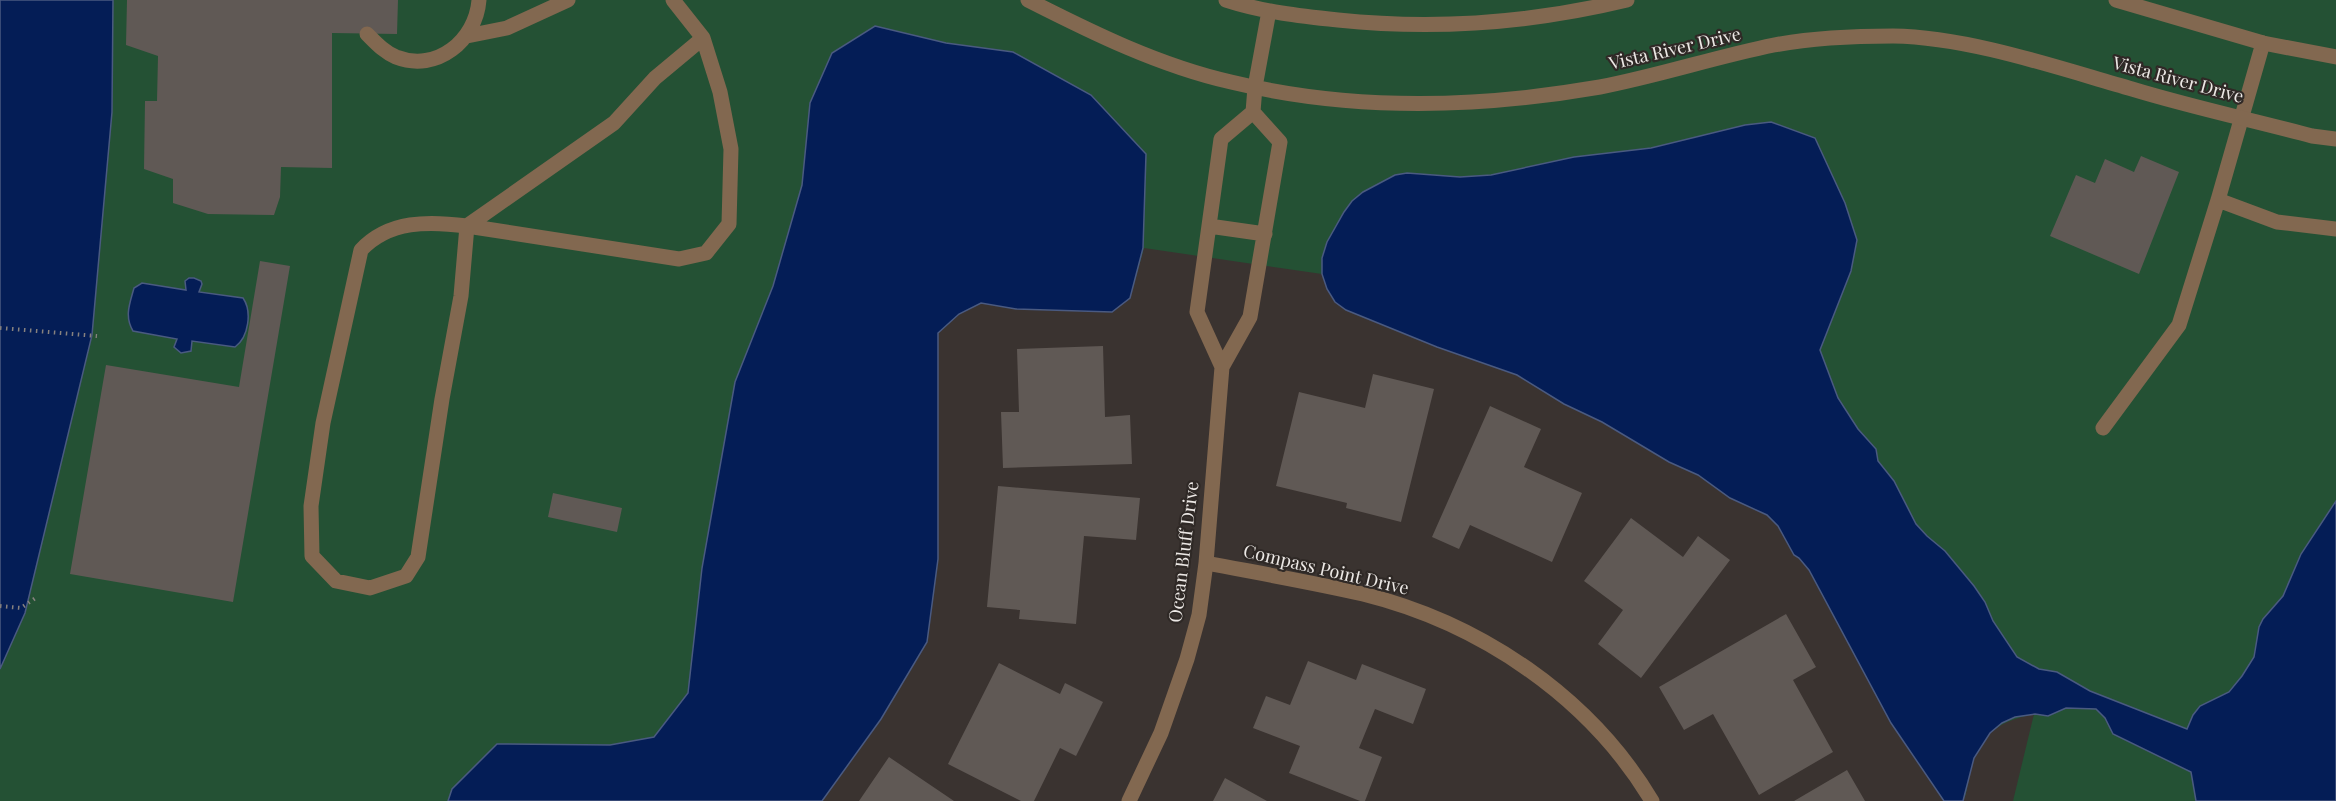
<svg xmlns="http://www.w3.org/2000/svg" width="2336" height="801" viewBox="0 0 2336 801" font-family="'Playfair Display',serif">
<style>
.green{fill:#245134}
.water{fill:#041d56;stroke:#4a5a81;stroke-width:1.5}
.building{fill:#605955}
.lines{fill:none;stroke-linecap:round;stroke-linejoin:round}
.path{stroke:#87827f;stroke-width:4;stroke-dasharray:1.5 4.5;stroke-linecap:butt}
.lane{stroke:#826850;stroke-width:15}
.street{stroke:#826850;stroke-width:15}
.labels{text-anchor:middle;stroke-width:4.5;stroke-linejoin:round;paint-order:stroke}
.street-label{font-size:18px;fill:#ece8e5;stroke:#2f2926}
</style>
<rect width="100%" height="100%" fill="#3a3330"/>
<path class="green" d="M113,0H2336V801H2013L2034,714C1999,721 1976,736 1969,773C1967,783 1968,792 1963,801H1944L1891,723L1809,570L1799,558L1794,555L1778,526L1767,515L1730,498L1698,475L1669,462L1602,422L1564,404L1517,375L1437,347L1346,310C1332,300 1327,290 1322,274L1144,248L1130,298L1112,312L1016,309L981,303L959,314L938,333V559L927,642L881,719L822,801H0V669L25,613L92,335L112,112Z"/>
<path class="water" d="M0,0H113L112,112L92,335L25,613L0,669Z
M875,26L946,43L1013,52L1091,95L1146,154L1143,248L1130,298L1112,312L1016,309L981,303L959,314L938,333V559L927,642L881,719L822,801H448L452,789L497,744L610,745L654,737L688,693L702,568L735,382L773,286L802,185L810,103L832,53Z
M1771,122L1815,138L1845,203L1857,240L1851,271L1820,350L1838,398L1858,429L1876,449L1878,461L1894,481L1916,524L1927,536L1945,551L1974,586L1985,602L1993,621L2017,657L2039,669L2057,672L2090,691L2187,729L2193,715L2200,706L2229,692L2242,676L2254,657L2259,627L2263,619L2283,596L2301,554L2336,501V801H2196L2191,772L2113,734L2105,718L2096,709L2066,708L2048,716L2035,714L2015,717L2002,723L1990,733L1974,758L1963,801H1944L1891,723L1809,570L1799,558L1794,555L1778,526L1767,515L1730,498L1698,475L1669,462L1602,422L1564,404L1517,375L1437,347L1346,310L1335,302L1327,289L1322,274V258L1327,242L1344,212L1352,201L1363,192L1395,175L1407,173L1460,177L1491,175L1574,157L1651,148L1745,125Z
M189,278H194L201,281L202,284L199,292L243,298C252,311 249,337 235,347L192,341L191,351L181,353L174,347L177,339L133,331C124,316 130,303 134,288L142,283L186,290L185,281Z"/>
<path class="building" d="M127,0H398L397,34L332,33V168L281,167L280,197L274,215L208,214L173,203V179L144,169L145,101H157L158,56L126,45Z
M2141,156L2179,172L2139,274L2050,236L2076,175L2095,183L2105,159L2134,172Z
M260,261L290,266L233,602L70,574L106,365L239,387Z
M1103,346L1105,417L1130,415L1132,464L1003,468L1001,412H1019L1017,349Z
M1373,374L1434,389L1401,522L1346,508L1347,503L1276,486L1299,392L1365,408Z
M1490,406L1541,429L1524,467L1582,493L1552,562L1470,525L1459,549L1432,537Z
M998,486L1140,498L1136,540L1084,536L1076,624L1019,619L1020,610L987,607Z
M553,493L622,508L617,532L548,517Z
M1631,518L1683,557L1698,536L1730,560L1641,678L1598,644L1623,610L1584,581Z
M1786,614L1816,667L1793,680L1833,752L1759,795L1713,714L1684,730L1659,687Z
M1308,661L1356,680L1362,664L1426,689L1413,724L1375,709L1359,748L1382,757L1365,801H1360L1289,773L1300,746L1253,728L1266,696L1290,705Z
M999,663L1060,694L1065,683L1103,702L1076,756L1060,748L1034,801H1021L948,764Z
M889,757L954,801H859Z
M1847,770L1865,801H1794Z
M1225,778L1267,801H1213Z"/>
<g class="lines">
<path class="path" d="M0,328L97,336
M0,606L21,608L37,597"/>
<path class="lane" d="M673,0L703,38L720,92L731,149L729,224L706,253L679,259L467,226L461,296L442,399L418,557L406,576L370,588L336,581L312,556L311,506L323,423L361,250C389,220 429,221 467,226L614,123L655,78L703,38
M367,34C376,43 384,52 396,57C437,73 476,40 479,0
M467,36L507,28L568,0
M2218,200L2277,222L2336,229
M2103,428L2179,325L2218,200L2263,43"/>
<path class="street" d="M1028,0C1093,33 1160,66 1231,82C1351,111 1479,108 1600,87C1658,76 1715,57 1774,45C1812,38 1854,36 1893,36C1969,37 2058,68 2132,89C2191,107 2252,120 2312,136L2336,139
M1226,0C1263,12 1300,16 1338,20C1435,30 1532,23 1627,0
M2116,0L2263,43L2336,57
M1209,226L1265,234
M1222,367L1197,312L1221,139L1253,112L1255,87L1269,11
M1206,563C1258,573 1311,582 1363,594C1480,623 1589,696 1652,801
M1129,801L1161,733L1187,659L1199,615L1206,563L1222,367L1250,317L1280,142L1253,112"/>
</g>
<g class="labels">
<g class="street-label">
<text transform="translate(1675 49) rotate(-13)" y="6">Vista River Drive</text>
<text transform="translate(2178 80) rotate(15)" y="6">Vista River Drive</text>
<text transform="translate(1184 552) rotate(-83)" y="6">Ocean Bluff Drive</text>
<text transform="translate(1326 570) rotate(13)" y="6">Compass Point Drive</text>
</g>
</g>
</svg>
